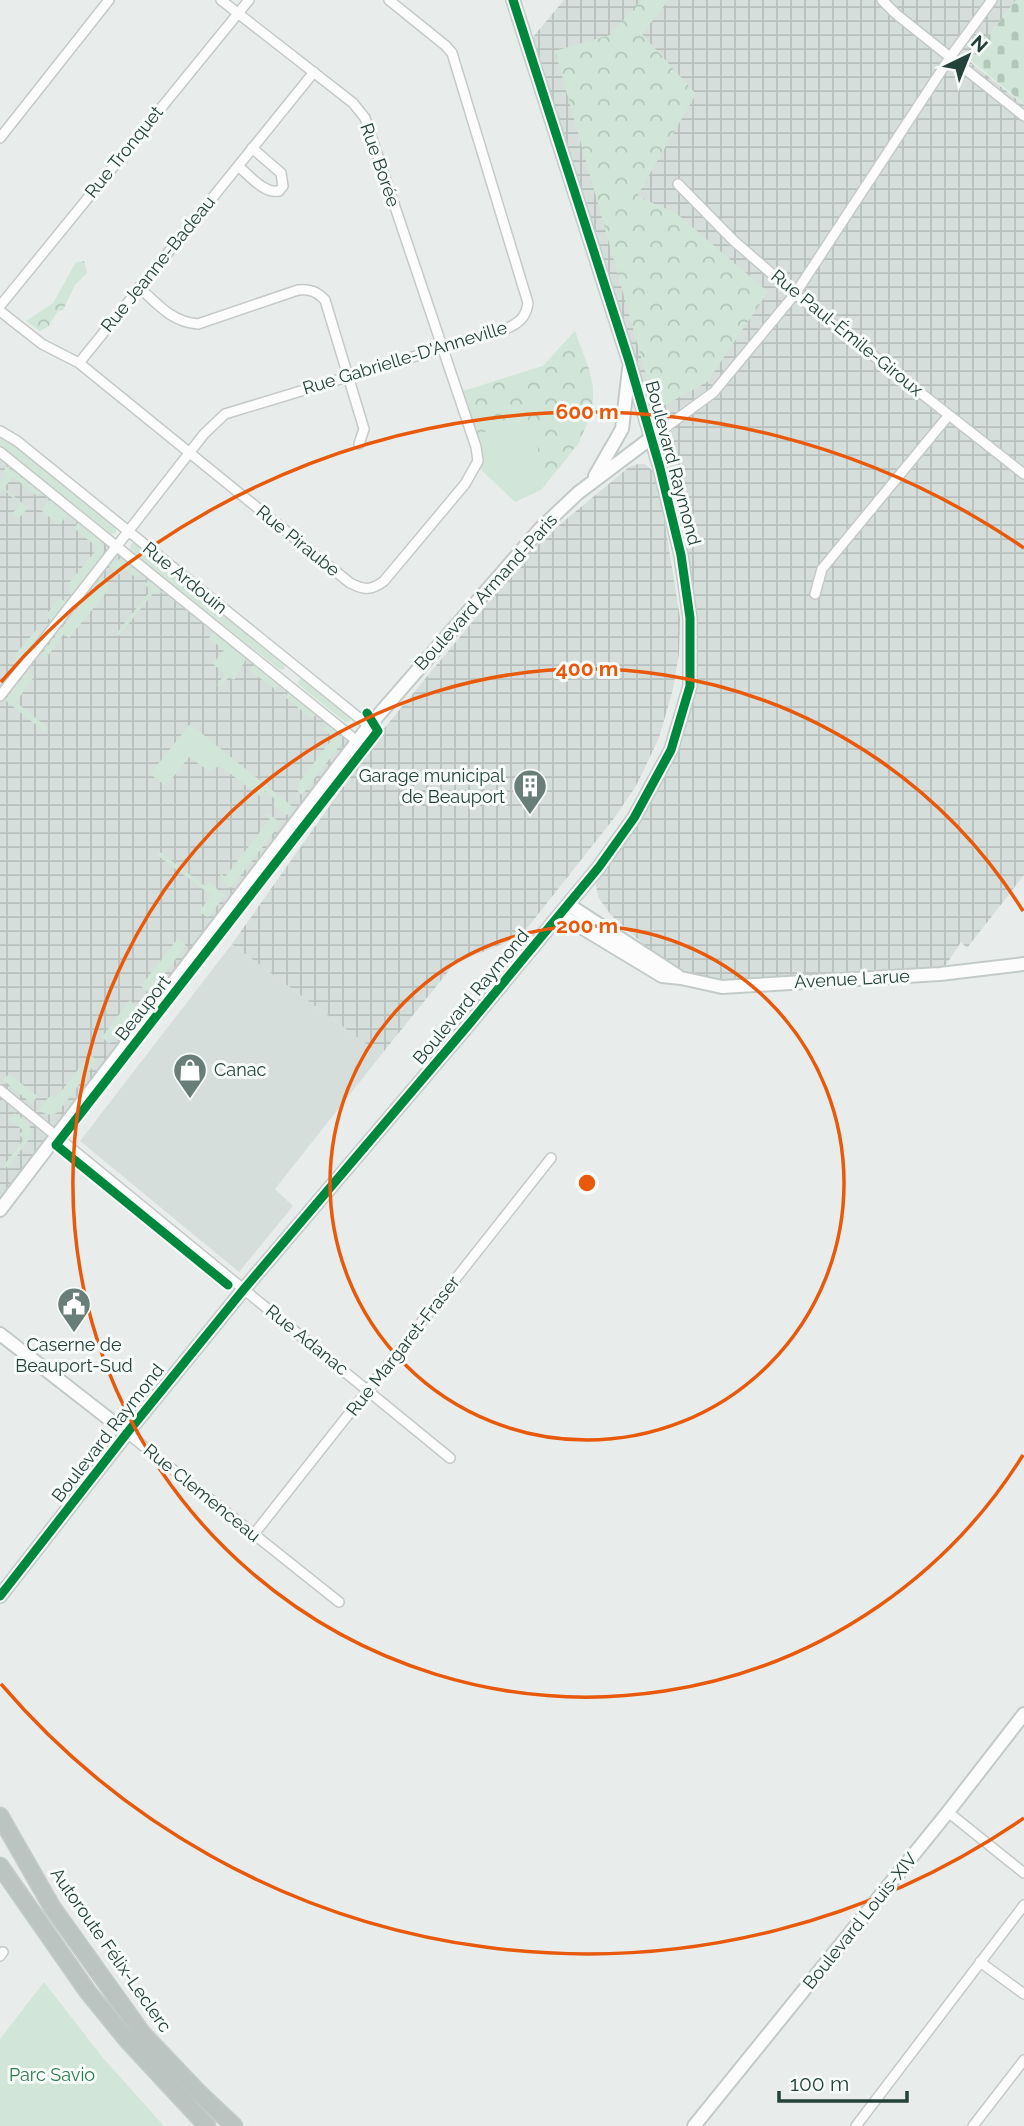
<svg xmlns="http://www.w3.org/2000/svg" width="1024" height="2126" viewBox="0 0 1024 2126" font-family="Raleway,sans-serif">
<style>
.built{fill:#d6dedb}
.industrial{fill:url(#industrial-grid)}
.green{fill:#d1e6d8}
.forest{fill:url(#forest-crowns)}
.cemetery{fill:url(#cemetery-stones)}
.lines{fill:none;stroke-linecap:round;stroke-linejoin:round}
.street-casing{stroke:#c5cac8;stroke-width:12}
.secondary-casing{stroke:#c3cbc8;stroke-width:16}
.highway-casing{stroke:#c3ccc9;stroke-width:19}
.street{stroke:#fcfcfc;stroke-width:9}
.secondary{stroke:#fcfcfc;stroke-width:12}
.highway{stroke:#bcc4c2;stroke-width:16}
.cycleway-casing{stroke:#f7fbf9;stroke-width:13}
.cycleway{stroke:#00873e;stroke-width:9}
.ring{fill:none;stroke:#e8590c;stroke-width:3.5}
.labels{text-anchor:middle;stroke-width:6;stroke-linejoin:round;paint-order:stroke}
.street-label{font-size:18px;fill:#24423a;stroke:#f7fbf9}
.poi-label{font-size:18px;fill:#24423a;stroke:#f7fbf9;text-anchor:end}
.park-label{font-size:18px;fill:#2d7a4b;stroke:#f7fbf9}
.centre{fill:#e8590c;stroke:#f7fbf9;stroke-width:3.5}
.ring-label{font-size:21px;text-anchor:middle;font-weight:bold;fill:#e8590c;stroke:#f7fbf9;stroke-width:6;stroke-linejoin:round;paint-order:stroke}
</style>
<defs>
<pattern id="industrial-grid" width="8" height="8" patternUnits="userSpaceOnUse" patternTransform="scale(1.75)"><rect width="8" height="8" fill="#d6dedb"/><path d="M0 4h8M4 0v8" fill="none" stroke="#b8c0bd"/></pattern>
<pattern id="forest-crowns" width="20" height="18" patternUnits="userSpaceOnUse" patternTransform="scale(1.75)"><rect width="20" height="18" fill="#d1e6d8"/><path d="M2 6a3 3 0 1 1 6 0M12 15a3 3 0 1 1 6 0" fill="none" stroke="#b3c6ba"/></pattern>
<pattern id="cemetery-stones" width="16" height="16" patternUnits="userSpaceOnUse" patternTransform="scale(1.75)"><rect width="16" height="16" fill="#d1e6d8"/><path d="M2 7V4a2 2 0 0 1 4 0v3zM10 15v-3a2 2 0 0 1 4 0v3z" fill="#b3c6ba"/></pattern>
</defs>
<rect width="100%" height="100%" fill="#e8edeb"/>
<path class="built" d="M232,944L381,1055L275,1189L293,1206L239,1272L80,1141Z"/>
<path class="industrial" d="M564,0H1016L969,61L1024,105V875L967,948L961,942L940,974L722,987L681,978L611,915L598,897L596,885L599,867L671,750L690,686V618L672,517L527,44Z
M0,452L357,741L0,1210Z
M638,464H645L652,470L660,492L680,618L679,654L673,689L659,738L636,786L615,817L520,937L455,963L381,1055L232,944L386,726L527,556L545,537L629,467Z"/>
<path class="green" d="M575,331L593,387V408L579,443L541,490L515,502L476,465L478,460L457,393L543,366Z
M0,437L13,445L116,528V533L111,534L0,446Z
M6,466L40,492L37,496L13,477L4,488L28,508L18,519L12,514L20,504L3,489L0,492V482L5,475L3,473Z
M49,500L68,514L59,525L41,510Z
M78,523C88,531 107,540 103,555L72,594L69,583L98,548L74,528Z
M134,543L285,664L284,669L280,670L130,550L131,544Z
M122,559L141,574L135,577L125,569L118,575L109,567L115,560Z
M101,577L108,583L109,589L69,638L64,634L46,658L41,655Z
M148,580L162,592L158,594L154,592L119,636L116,634L151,590L145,585Z
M59,598L66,602L51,622L46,615Z
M37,629L42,633L19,663L14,656Z
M213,632L246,659L234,680L229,677L220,687L217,685L225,674L213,664L224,650L209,638Z
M254,665L279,685L276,690L249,670Z
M28,671L34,677L16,702L48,728L45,732L5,700Z
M299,679H303L350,716V721L345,722L298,684Z
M288,693H289L316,715L311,718L285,697Z
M190,724L293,807L287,815L273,805L276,800L265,791L261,797L220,766L209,771L189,757L166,786L150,774Z
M328,724L339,735L341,744L302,795L298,791L299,782L333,738L324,729Z
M269,814L281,823L231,888L221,880L220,873L225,877L270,819L265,815Z
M160,852L205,886L209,882L225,896L208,917L199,912L211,895L157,855Z
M178,938L186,946L149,993L141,986Z
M130,1000L138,1008L109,1044L102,1037Z
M90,1054L97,1061L59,1111C52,1117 46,1115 39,1110L48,1098L53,1095L57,1097Z
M9,1074L36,1095V1098L32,1104L3,1080Z
M15,1113L29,1124L32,1135L8,1168L4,1165L24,1139L19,1135L23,1130L10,1120Z
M44,1982L103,2058L164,2126H0V2039Z"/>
<path class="forest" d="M641,0H669L642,34L696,94L637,196L676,213L768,292L707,382L656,410L555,51L610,35Z
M84,261L87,273L75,285L63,310L58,311L48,327L40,331L26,321L53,303L76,262Z
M575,331C581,349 592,371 593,389C596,429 564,461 541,490L536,423L474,434L461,392L543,366Z"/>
<path class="cemetery" d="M1016,0H1024V104L970,60Z"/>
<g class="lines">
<g class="street-casing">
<path id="street" d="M882,0L896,14L1024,116
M0,138L109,0
M238,166C249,175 264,194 279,191L283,186L281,173L252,148
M678,184L734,241L795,294L1024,474
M139,287C157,304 172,322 198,324L298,290C310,289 316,291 325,300L364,429L359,444
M0,306L249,0
M0,311L42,344L79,363L350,583C364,590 371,591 384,581L465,484L478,461L476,447L365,118L353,103L221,0
M79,363L314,72
M0,431L17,441L369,726
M651,438L714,392L795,294L951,56L992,0
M0,452L357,741
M815,594L822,569L949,415
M0,696L204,434L225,414L508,328C520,322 526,317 528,303L452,53L446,46L389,0
M0,1090L450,1458
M127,1433L339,1602
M254,1534L551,1158
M948,1812L1024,1873
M0,1956L3,1952
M980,1962L1024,1994
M856,2126L1024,1905
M973,2126L1024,2060"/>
</g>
<g class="secondary-casing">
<path id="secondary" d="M595,476L622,429L629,369
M569,905L678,976
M561,915L662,976L681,978L722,987L940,974L1024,964
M0,1210L369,726L541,528L578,493L651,438
M0,1334L127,1433
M0,1596L127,1433L244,1289L470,1023L599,867L634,818L671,750L690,686V618L681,555L660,468L629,361L513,0
M694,2126L948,1812L1024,1714"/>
</g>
<g class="highway-casing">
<path id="highway" d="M0,1816L52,1907L142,2033L200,2094L234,2126
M0,1866L88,1992L128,2041L207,2126"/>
</g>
<use href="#street" class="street"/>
<use href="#secondary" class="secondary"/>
<use href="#highway" class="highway"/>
<g class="cycleway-casing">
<path id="cycleway" d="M228,1285L56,1145L378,731L367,713
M0,1596L127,1433L244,1289L470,1023L599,867L634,818L671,750L690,686V618L681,555L660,468L629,361L513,0"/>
</g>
<use href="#cycleway" class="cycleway"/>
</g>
<g class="ring">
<circle cx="587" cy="1183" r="257"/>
<path d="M1023 1455A514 514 0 1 1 1023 911"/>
<path d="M1024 1818A771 771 0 0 1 1 1684M1 682A771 771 0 0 1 1024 548"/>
</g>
<defs>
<g id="building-pin" transform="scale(1.75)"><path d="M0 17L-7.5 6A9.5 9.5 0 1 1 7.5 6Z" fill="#697e78" stroke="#f7fbf9"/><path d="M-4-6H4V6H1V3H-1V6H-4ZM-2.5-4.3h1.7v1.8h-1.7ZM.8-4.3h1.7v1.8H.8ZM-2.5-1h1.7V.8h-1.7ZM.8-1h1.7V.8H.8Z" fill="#fff"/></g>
<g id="shop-pin" transform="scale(1.75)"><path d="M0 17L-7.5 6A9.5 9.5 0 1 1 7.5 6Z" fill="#697e78" stroke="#f7fbf9"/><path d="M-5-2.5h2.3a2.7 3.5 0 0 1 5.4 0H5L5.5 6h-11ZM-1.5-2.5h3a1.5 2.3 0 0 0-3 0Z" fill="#fff"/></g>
<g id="civic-pin" transform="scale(1.75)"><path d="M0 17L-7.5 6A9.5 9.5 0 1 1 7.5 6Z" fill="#697e78" stroke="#f7fbf9"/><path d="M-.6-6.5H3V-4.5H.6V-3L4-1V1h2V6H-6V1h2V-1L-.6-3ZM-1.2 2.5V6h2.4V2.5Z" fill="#fff"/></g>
</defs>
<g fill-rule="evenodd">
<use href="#building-pin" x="530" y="786"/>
<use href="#shop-pin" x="190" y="1070"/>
<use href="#civic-pin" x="74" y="1304"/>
</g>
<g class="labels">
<g class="street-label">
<text transform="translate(124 152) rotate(-51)" y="6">Rue Tronquet</text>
<text transform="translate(380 165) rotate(71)" y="6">Rue Borée</text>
<text transform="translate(158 264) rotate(-51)" y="6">Rue Jeanne-Badeau</text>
<text transform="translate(847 333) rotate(39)" y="6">Rue Paul-Émile-Giroux</text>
<text transform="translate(405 358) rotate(-17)" y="6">Rue Gabrielle-D'Anneville</text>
<text transform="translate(673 463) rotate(75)" y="6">Boulevard Raymond</text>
<text transform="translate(298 541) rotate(39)" y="6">Rue Piraube</text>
<text transform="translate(185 578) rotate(39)" y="6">Rue Ardouin</text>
<text transform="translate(486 592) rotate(-48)" y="6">Boulevard Armand-Paris</text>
<text transform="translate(852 979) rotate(-3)" y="6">Avenue Larue</text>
<text transform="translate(471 997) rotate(-50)" y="6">Boulevard Raymond</text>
<text transform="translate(143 1008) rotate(-52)" y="6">Beauport</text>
<text transform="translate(307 1340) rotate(39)" y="6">Rue Adanac</text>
<text transform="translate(403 1346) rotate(-52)" y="6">Rue Margaret-Fraser</text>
<text transform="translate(108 1433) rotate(-52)" y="6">Boulevard Raymond</text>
<text transform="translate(202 1493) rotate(39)" y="6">Rue Clemenceau</text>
<text transform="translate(860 1921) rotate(-51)" y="6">Boulevard Louis-XIV</text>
<text transform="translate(111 1950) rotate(55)" y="6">Autoroute Félix-Leclerc</text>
</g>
<g class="poi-label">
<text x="505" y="782">Garage municipal<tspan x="505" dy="21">de Beauport</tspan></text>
<text x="214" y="1076" text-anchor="start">Canac</text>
<text x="74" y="1351" text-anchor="middle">Caserne de<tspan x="74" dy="21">Beauport-Sud</tspan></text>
</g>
<g class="park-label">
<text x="52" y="2081">Parc Savio</text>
</g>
</g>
<circle cx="587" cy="1183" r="10" class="centre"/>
<g class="ring-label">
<text x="587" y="419">600 m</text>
<text x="587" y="676">400 m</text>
<text x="587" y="933">200 m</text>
</g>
<g transform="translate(968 56) rotate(43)" stroke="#f7fbf9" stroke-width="5" paint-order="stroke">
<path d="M0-5L12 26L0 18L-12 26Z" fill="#24423a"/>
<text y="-10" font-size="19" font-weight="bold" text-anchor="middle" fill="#24423a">N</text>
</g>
<path d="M779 2091v10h128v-10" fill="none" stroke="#24423a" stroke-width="3.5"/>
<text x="790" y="2091" font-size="21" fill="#24423a" stroke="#f7fbf9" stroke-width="5" paint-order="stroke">100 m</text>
</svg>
